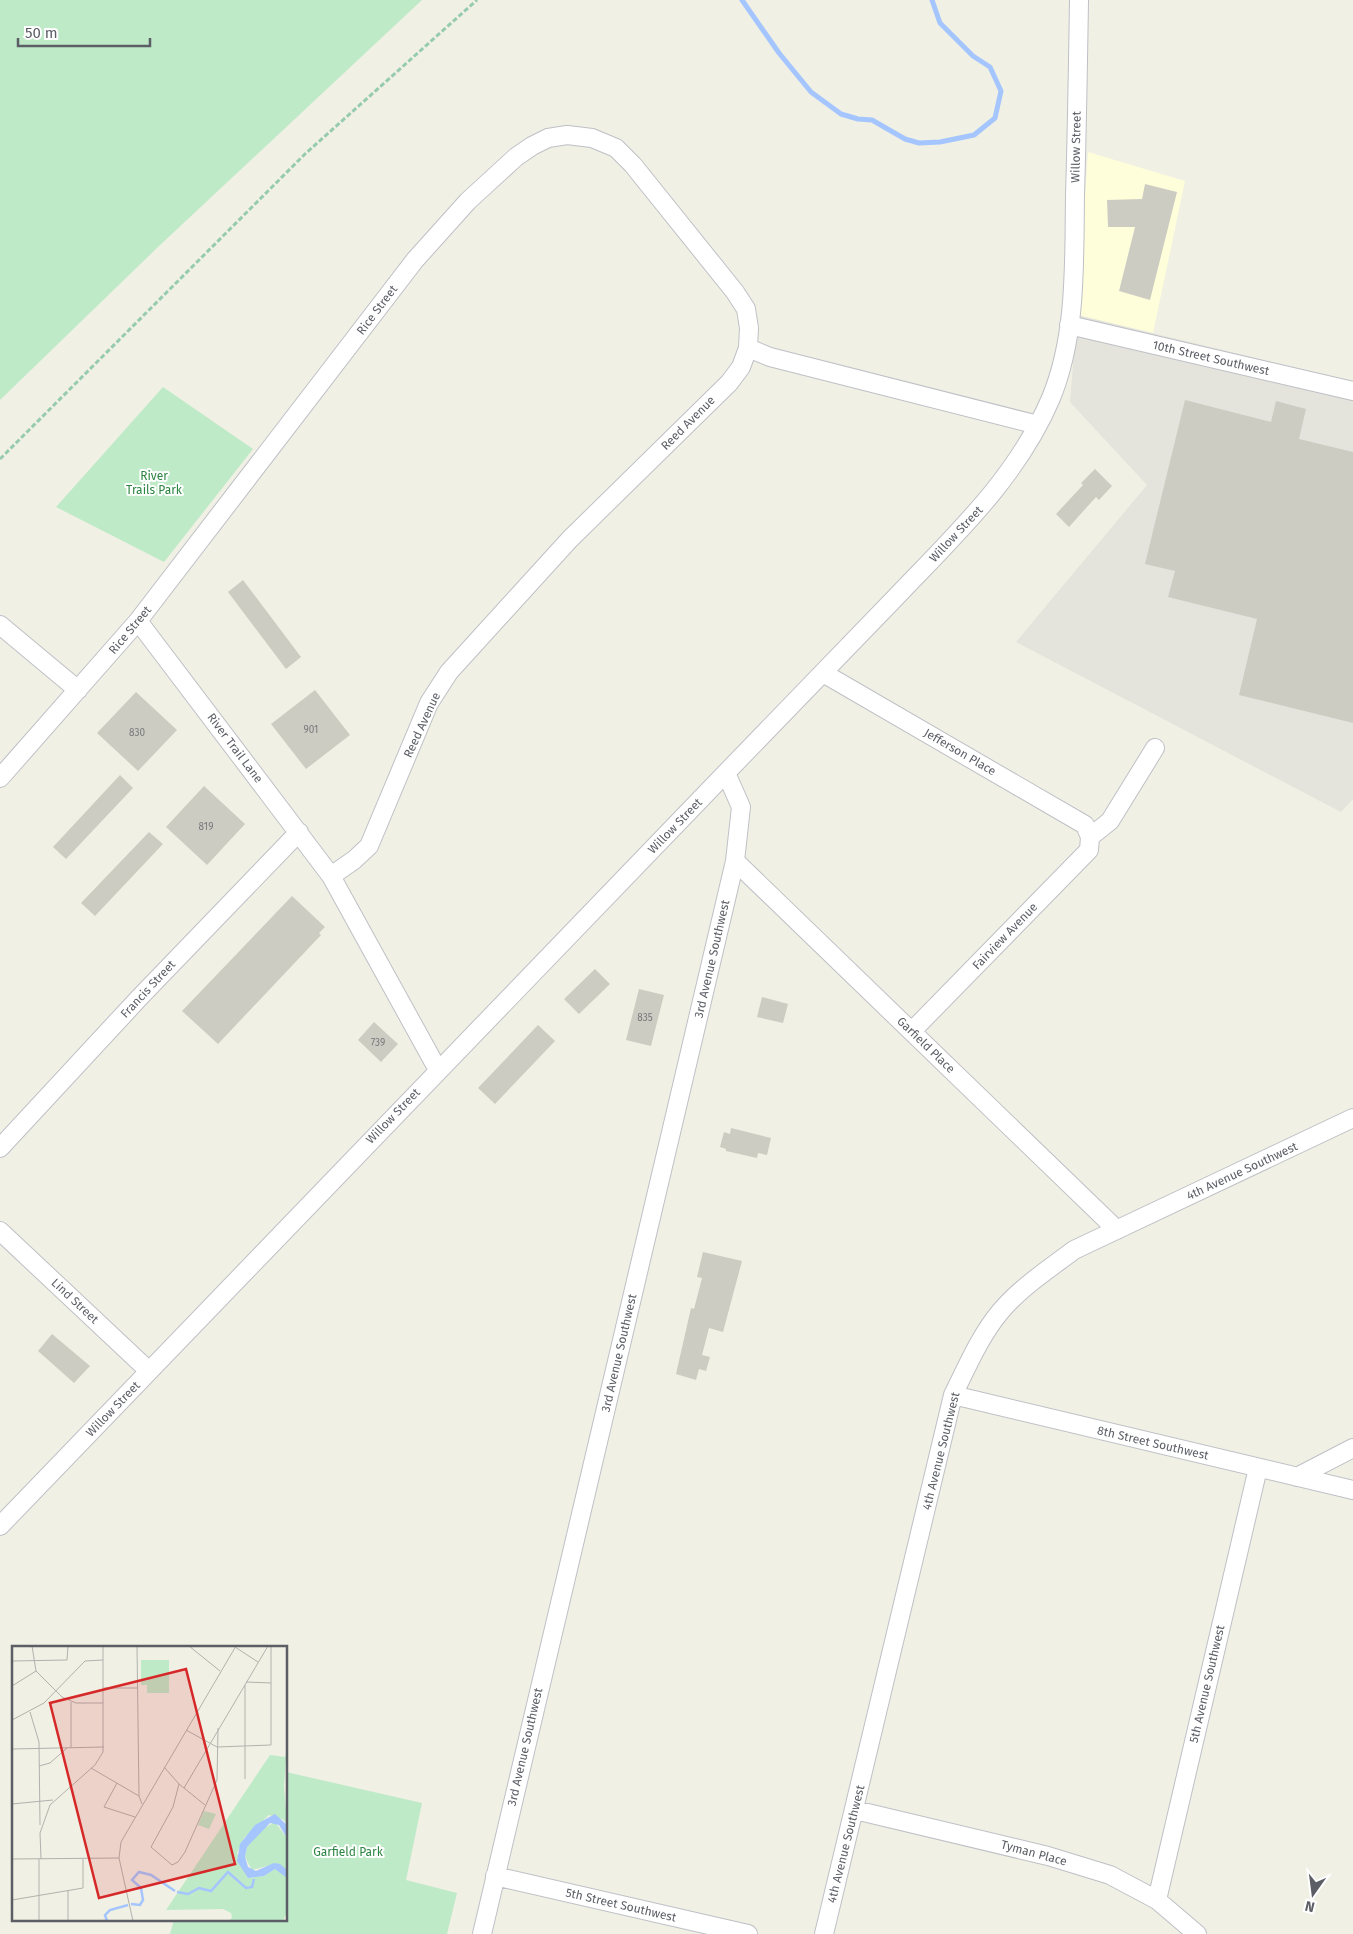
<svg xmlns="http://www.w3.org/2000/svg" width="1353" height="1934" viewBox="0 0 1353 1934" font-family="'Fira Sans',sans-serif">
<style>
.commercial{fill:#fffeda}
.industrial{fill:#e4e3dc}
.green{fill:#beeac8}
.lines{fill:none;stroke-linecap:round;stroke-linejoin:round}
.stream{stroke:#a5c5ff;stroke-width:5}
.building{fill:#cdccc3}
.minor-casing{stroke:#bec0c6;stroke-width:20}
.path{stroke:#96cbb1;stroke-width:3;stroke-dasharray:5 2.5;stroke-linecap:butt}
.minor{stroke:#fff;stroke-width:18}
.labels{text-anchor:middle;stroke-width:4;stroke-linejoin:round;paint-order:stroke}
.number-label{font-size:10px;fill:#787a7d}
.street-label{font-size:12px;fill:#5c5e66;stroke:#fff}
.park-label{font-size:12px;fill:#2d8543;stroke:#fff}
.inset-river{fill:none;stroke:#a5c5ff;stroke-width:2.5}
.inset-road{fill:none;stroke:#b1b2ae;stroke-width:1}
.view{fill:#d62828;fill-opacity:0.15;stroke:#d62828;stroke-width:2.5}
.inset-edge{fill:none;stroke:#5c5e66;stroke-width:2.5}
</style>
<rect width="100%" height="100%" fill="#f0f0e4"/>
<path class="commercial" d="M1088,152L1185,181L1153,333L1077,315Z"/>
<path class="industrial" d="M1077,315L1353,381V799L1341,812L1016,642L1147,485L1070,402Z"/>
<path class="green" d="M0,0H422L158,247L0,400Z
M163,387L253,449L164,562L56,507Z
M286,1772L422,1803L406,1880L457,1893L447,1934H170L174,1920H286Z"/>
<g class="lines">
<path class="stream" d="M742,0L779,53L811,92L841,114L858,119L872,120L905,139L919,143L940,142L974,135L995,118L1001,91L990,67L973,56L940,23L932,0"/>
</g>
<path class="building" d="M1145,184L1177,192L1150,300L1119,291L1135,227H1108L1107,200L1142,199Z
M1185,400L1271,422L1276,401L1306,409L1299,439L1353,452V723L1239,695L1257,619L1168,597L1175,571L1145,564Z
M1095,469L1112,486L1099,500L1096,497L1069,527L1056,514L1083,485L1081,483Z
M243,580L301,657L286,669L228,592Z
M315,690L350,735L306,769L271,724Z
M136,692L177,730L138,771L97,733Z
M120,775L133,788L66,859L53,847Z
M204,786L245,824L207,865L166,827Z
M149,832L163,844L95,916L81,903Z
M292,896L325,927L319,933L321,935L218,1044L182,1011Z
M595,969L610,984L579,1014L564,999Z
M639,989L664,995L651,1046L626,1040Z
M762,997L788,1004L783,1023L757,1017Z
M374,1022L398,1044L381,1062L358,1040Z
M538,1025L555,1041L495,1104L478,1088Z
M731,1128L771,1138L767,1155L758,1153L757,1158L726,1151V1149L720,1147L724,1132L730,1134Z
M703,1252L742,1261L723,1332L709,1328L702,1355L710,1357L706,1371L699,1369L696,1380L676,1374L691,1308L694,1309L702,1278L697,1277Z
M52,1334L90,1366L74,1383L38,1351Z"/>
<g class="lines">
<g class="minor-casing">
<path id="minor" d="M1069,325L1353,391
M748,348L770,357L1038,425
M138,621L331,876
M0,625L78,690
M823,673L1085,825L1090,837
M0,778L138,621L415,260L468,201L516,157L532,146L548,138L567,135L592,138L616,148L633,165L735,292L746,309L749,328L748,348L741,367L729,383L570,539L449,672L429,703L369,846L354,860L331,876L438,1070
M1090,837L1110,821L1155,748
M735,861L1117,1230
M912,1031L1089,850L1090,837
M0,1148L139,998L299,832
M0,1231L149,1371
M953,1395L1353,1490
M1297,1477L1353,1448
M0,1526C240,1277 479,1028 719,780C778,719 837,658 896,597C954,536 1017,478 1051,398C1077,335 1074,262 1075,195C1077,130 1078,65 1079,0
M855,1810L1048,1856L1110,1875L1157,1900L1197,1934
M495,1876L748,1934
M1157,1900L1258,1468
M482,1934L735,861L741,807L726,773
M824,1934L953,1395C967,1367 980,1336 1000,1312C1021,1287 1049,1269 1074,1250L1353,1118"/>
</g>
<path class="path" d="M0,459L305,154L477,0"/>
<use href="#minor" class="minor"/>
</g>
<g class="labels">
<g class="number-label">
<text x="311" y="733">901</text>
<text x="137" y="736">830</text>
<text x="206" y="830">819</text>
<text x="645" y="1021">835</text>
<text x="378" y="1046">739</text>
</g>
<g class="street-label">
<text transform="translate(1076 147) rotate(-89)" y="4">Willow Street</text>
<text transform="translate(377 310) rotate(-53)" y="4">Rice Street</text>
<text transform="translate(1211 358) rotate(13)" y="4">10th Street Southwest</text>
<text transform="translate(688 423) rotate(-45)" y="4">Reed Avenue</text>
<text transform="translate(956 534) rotate(-47)" y="4">Willow Street</text>
<text transform="translate(130 630) rotate(-50)" y="4">Rice Street</text>
<text transform="translate(422 725) rotate(-65)" y="4">Reed Avenue</text>
<text transform="translate(235 748) rotate(53)" y="4">River Trail Lane</text>
<text transform="translate(960 752) rotate(30)" y="4">Jefferson Place</text>
<text transform="translate(675 826) rotate(-46)" y="4">Willow Street</text>
<text transform="translate(1005 936) rotate(-46)" y="4">Fairview Avenue</text>
<text transform="translate(712 959) rotate(-77)" y="4">3rd Avenue Southwest</text>
<text transform="translate(148 989) rotate(-47)" y="4">Francis Street</text>
<text transform="translate(926 1045) rotate(44)" y="4">Garfield Place</text>
<text transform="translate(393 1116) rotate(-46)" y="4">Willow Street</text>
<text transform="translate(1242 1171) rotate(-25)" y="4">4th Avenue Southwest</text>
<text transform="translate(75 1301) rotate(43)" y="4">Lind Street</text>
<text transform="translate(619 1353) rotate(-77)" y="4">3rd Avenue Southwest</text>
<text transform="translate(113 1409) rotate(-46)" y="4">Willow Street</text>
<text transform="translate(1153 1443) rotate(13)" y="4">8th Street Southwest</text>
<text transform="translate(941 1451) rotate(-76)" y="4">4th Avenue Southwest</text>
<text transform="translate(1207 1684) rotate(-77)" y="4">5th Avenue Southwest</text>
<text transform="translate(525 1747) rotate(-77)" y="4">3rd Avenue Southwest</text>
<text transform="translate(846 1844) rotate(-76)" y="4">4th Avenue Southwest</text>
<text transform="translate(1034 1853) rotate(15)" y="4">Tyman Place</text>
<text transform="translate(621 1905) rotate(13)" y="4">5th Street Southwest</text>
</g>
<g class="park-label">
<text x="154" y="480">River<tspan x="154" dy="14">Trails Park</tspan></text>
<text x="348" y="1856">Garfield Park</text>
</g>
</g>
<g transform="translate(12 1646)">
<rect width="275" height="275" fill="#f0f0e4"/>
<path d="M129,14H157V47H135V39H129ZM275,103L272,140L275,179L272,174L257,169L232,192L225,207L236,232L252,230L263,223L274,230L275,266L271,275H216L220,272L219,267L211,263L154,264L258,109L273,111ZM192,165L204,168L197,183L186,179ZM263,176L275,192V224L255,220L240,224L233,211L235,201L249,184Z" fill="#beeac8"/>
<path d="M263,168L275,179V192L267,179L258,177L235,201L233,211L236,221L244,225L262,217L268,218L275,224V232L263,223L252,230L236,232L225,215L228,198L243,179Z" fill="#a5c5ff"/>
<path class="inset-river" d="M165,246L176,248L187,242L199,245L216,226L234,242L240,241L242,233M119,258L128,259L131,254L129,242L120,234L127,226L139,229L163,245M95,275L93,269L98,264L116,259"/>
<path class="inset-road" d="M20,0L24,25L50,51L64,57H91M125,0L127,150L130,158M177,0L208,25M223,1L246,16M0,15L55,14L56,0M234,36L259,37M233,39V133M0,40L24,25M91,42H126M59,56V102M18,66L27,96L28,179M0,74L32,57L73,15L91,14M174,84L205,101L259,99V0M0,103L92,101M27,120L38,117L55,102M152,121L167,138L161,161L139,201L160,219L166,216L173,206L205,134L206,82M79,122L127,150M105,137L92,161L123,171M167,138L193,159M172,142L256,0M0,158L41,154M28,187L38,159L83,119L91,106V0M28,187L29,213M0,213L107,212M27,213V275M56,244V275M0,254L71,242V213M121,275L107,212L109,196L224,0"/>
<path class="view" d="M174,23L223,218L87,252L38,57Z"/>
<rect width="275" height="275" class="inset-edge"/>
</g>
<g transform="translate(1313 1894) rotate(194)" stroke="#ffffff" stroke-width="4" paint-order="stroke">
<path d="M0-4L9 19L0 12L-9 19Z" fill="#5c5e66"/>
<text y="-8" font-size="14" font-weight="bold" text-anchor="middle" fill="#5c5e66">N</text>
</g>
<path d="M18 38v8h132v-8" fill="none" stroke="#5c5e66" stroke-width="2.5"/>
<text x="25" y="38" font-size="15" fill="#5c5e66" stroke="#ffffff" stroke-width="4" paint-order="stroke">50 m</text>
</svg>
